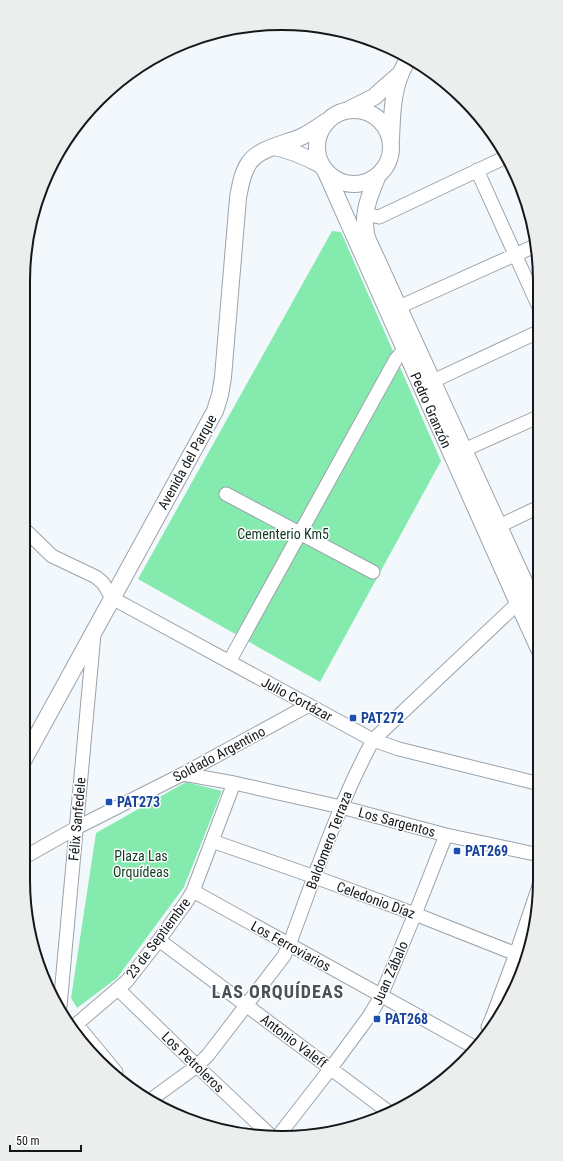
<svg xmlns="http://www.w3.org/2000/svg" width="563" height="1161" viewBox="0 0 563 1161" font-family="'Roboto Condensed',sans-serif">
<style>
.green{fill:#85eaae}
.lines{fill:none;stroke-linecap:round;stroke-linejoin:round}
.minor-casing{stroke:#9ba3ab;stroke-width:15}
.major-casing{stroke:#9ba3ab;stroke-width:18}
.minor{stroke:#fff;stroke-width:13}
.major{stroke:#fff;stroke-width:16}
.transit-dot{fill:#1a4fb4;stroke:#fff;stroke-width:1.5}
.labels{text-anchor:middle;stroke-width:3;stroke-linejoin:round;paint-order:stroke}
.street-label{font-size:14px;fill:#15181b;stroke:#fff}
.park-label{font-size:14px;fill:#0f3b24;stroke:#fff}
.transit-label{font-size:14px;font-weight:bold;fill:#164399;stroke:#fff;text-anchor:start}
.district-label{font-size:18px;font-weight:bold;letter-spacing:1px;fill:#495058;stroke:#fff}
.rim{fill:none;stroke:#15181b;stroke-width:2}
</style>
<rect width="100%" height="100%" fill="#f3f8fd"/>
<path class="green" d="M332,231L341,232L441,461L320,682L138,579Z
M186,782L222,791L184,887L117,978L77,1008L71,998L96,833Z"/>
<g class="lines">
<g class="minor-casing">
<path id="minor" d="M477,170L538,305
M365,214L379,217L506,157
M399,307L537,245
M433,381L538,332
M464,450L538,417
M226,494L373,572
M499,526L539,507
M23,528L52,556L96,577L103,583L112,598L373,740L399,749L540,784
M229,662L396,359L404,350L413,347
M183,774L234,783L341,807L446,835L535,854H540
M212,841L315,877L415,914L516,954
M23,858L76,828L183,774L309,705
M193,891L474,1047
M159,940L390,1113
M118,989L197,1066L269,1134
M60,1006L94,634
M77,1025L116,1072
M488,1027L492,1018L516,954L539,886
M72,1028L127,981L159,940L187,901L193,891L234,783
M149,1101L197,1066L208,1055L284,956L289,945C315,876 338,805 373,740L518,603L539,593
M279,1135L331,1068L370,1015L381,996L415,914L446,835"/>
</g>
<g class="major-casing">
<path id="major" d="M317 147a37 37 0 1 1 74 0a37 37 0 1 1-74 0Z
M348,110L374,97L384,88L400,74
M391,140C392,118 392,94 401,73C403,68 406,63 408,59
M274,147C291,150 306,157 321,165
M325,170L518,603L539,649
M378,175C369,197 361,214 367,238L539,614
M23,761L215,411L220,395L223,377L238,198C240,187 242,173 249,163C259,148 285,144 301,137C310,133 318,127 327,121"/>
</g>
<use href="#minor" class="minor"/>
<use href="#major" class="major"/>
</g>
<g class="transit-dot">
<rect x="349" y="714" width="8" height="8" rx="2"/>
<rect x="105" y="798" width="8" height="8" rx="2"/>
<rect x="453" y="847" width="8" height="8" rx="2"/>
<rect x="373" y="1015" width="8" height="8" rx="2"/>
</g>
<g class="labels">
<g class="street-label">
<text transform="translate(431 410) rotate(66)" y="5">Pedro Granzón</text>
<text transform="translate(187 462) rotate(-61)" y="5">Avenida del Parque</text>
<text transform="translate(297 699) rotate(28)" y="5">Julio Cortázar</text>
<text transform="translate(219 754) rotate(-28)" y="5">Soldado Argentino</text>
<text transform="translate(77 819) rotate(-85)" y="5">Félix Sanfedele</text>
<text transform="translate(397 822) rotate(15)" y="5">Los Sargentos</text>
<text transform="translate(329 840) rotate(-69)" y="5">Baldomero Terraza</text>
<text transform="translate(376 900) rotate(20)" y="5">Celedonio Díaz</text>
<text transform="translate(158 938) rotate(-53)" y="5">23 de Septiembre</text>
<text transform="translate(291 946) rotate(29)" y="5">Los Ferroviarios</text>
<text transform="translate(390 973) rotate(-66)" y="5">Juan Zábalo</text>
<text transform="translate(294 1041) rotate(37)" y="5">Antonio Valeff</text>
<text transform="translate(193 1062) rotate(44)" y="5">Los Petroleros</text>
</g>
<g class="park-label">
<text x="283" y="539">Cementerio Km5</text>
<text x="141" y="861">Plaza Las<tspan x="141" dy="16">Orquídeas</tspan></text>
</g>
<g class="transit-label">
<text x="361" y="723">PAT272</text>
<text x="117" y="807">PAT273</text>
<text x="465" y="856">PAT269</text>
<text x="385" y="1024">PAT268</text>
</g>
<g class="district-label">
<text x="278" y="998">LAS ORQUÍDEAS</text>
</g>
</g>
<path d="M0 0H563V1161H0ZM281 30H282A251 251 0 0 1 533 281V880A251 251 0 0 1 282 1131H281A251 251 0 0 1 30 880V281A251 251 0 0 1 281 30Z" fill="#eceded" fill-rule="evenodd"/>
<path class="rim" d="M281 30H282A251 251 0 0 1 533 281V880A251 251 0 0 1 282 1131H281A251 251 0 0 1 30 880V281A251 251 0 0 1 281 30Z"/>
<path d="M10 1145v6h71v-6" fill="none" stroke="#15181b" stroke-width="2"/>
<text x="16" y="1145" font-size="12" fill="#15181b" stroke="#ffffff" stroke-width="3" paint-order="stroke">50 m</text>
</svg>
